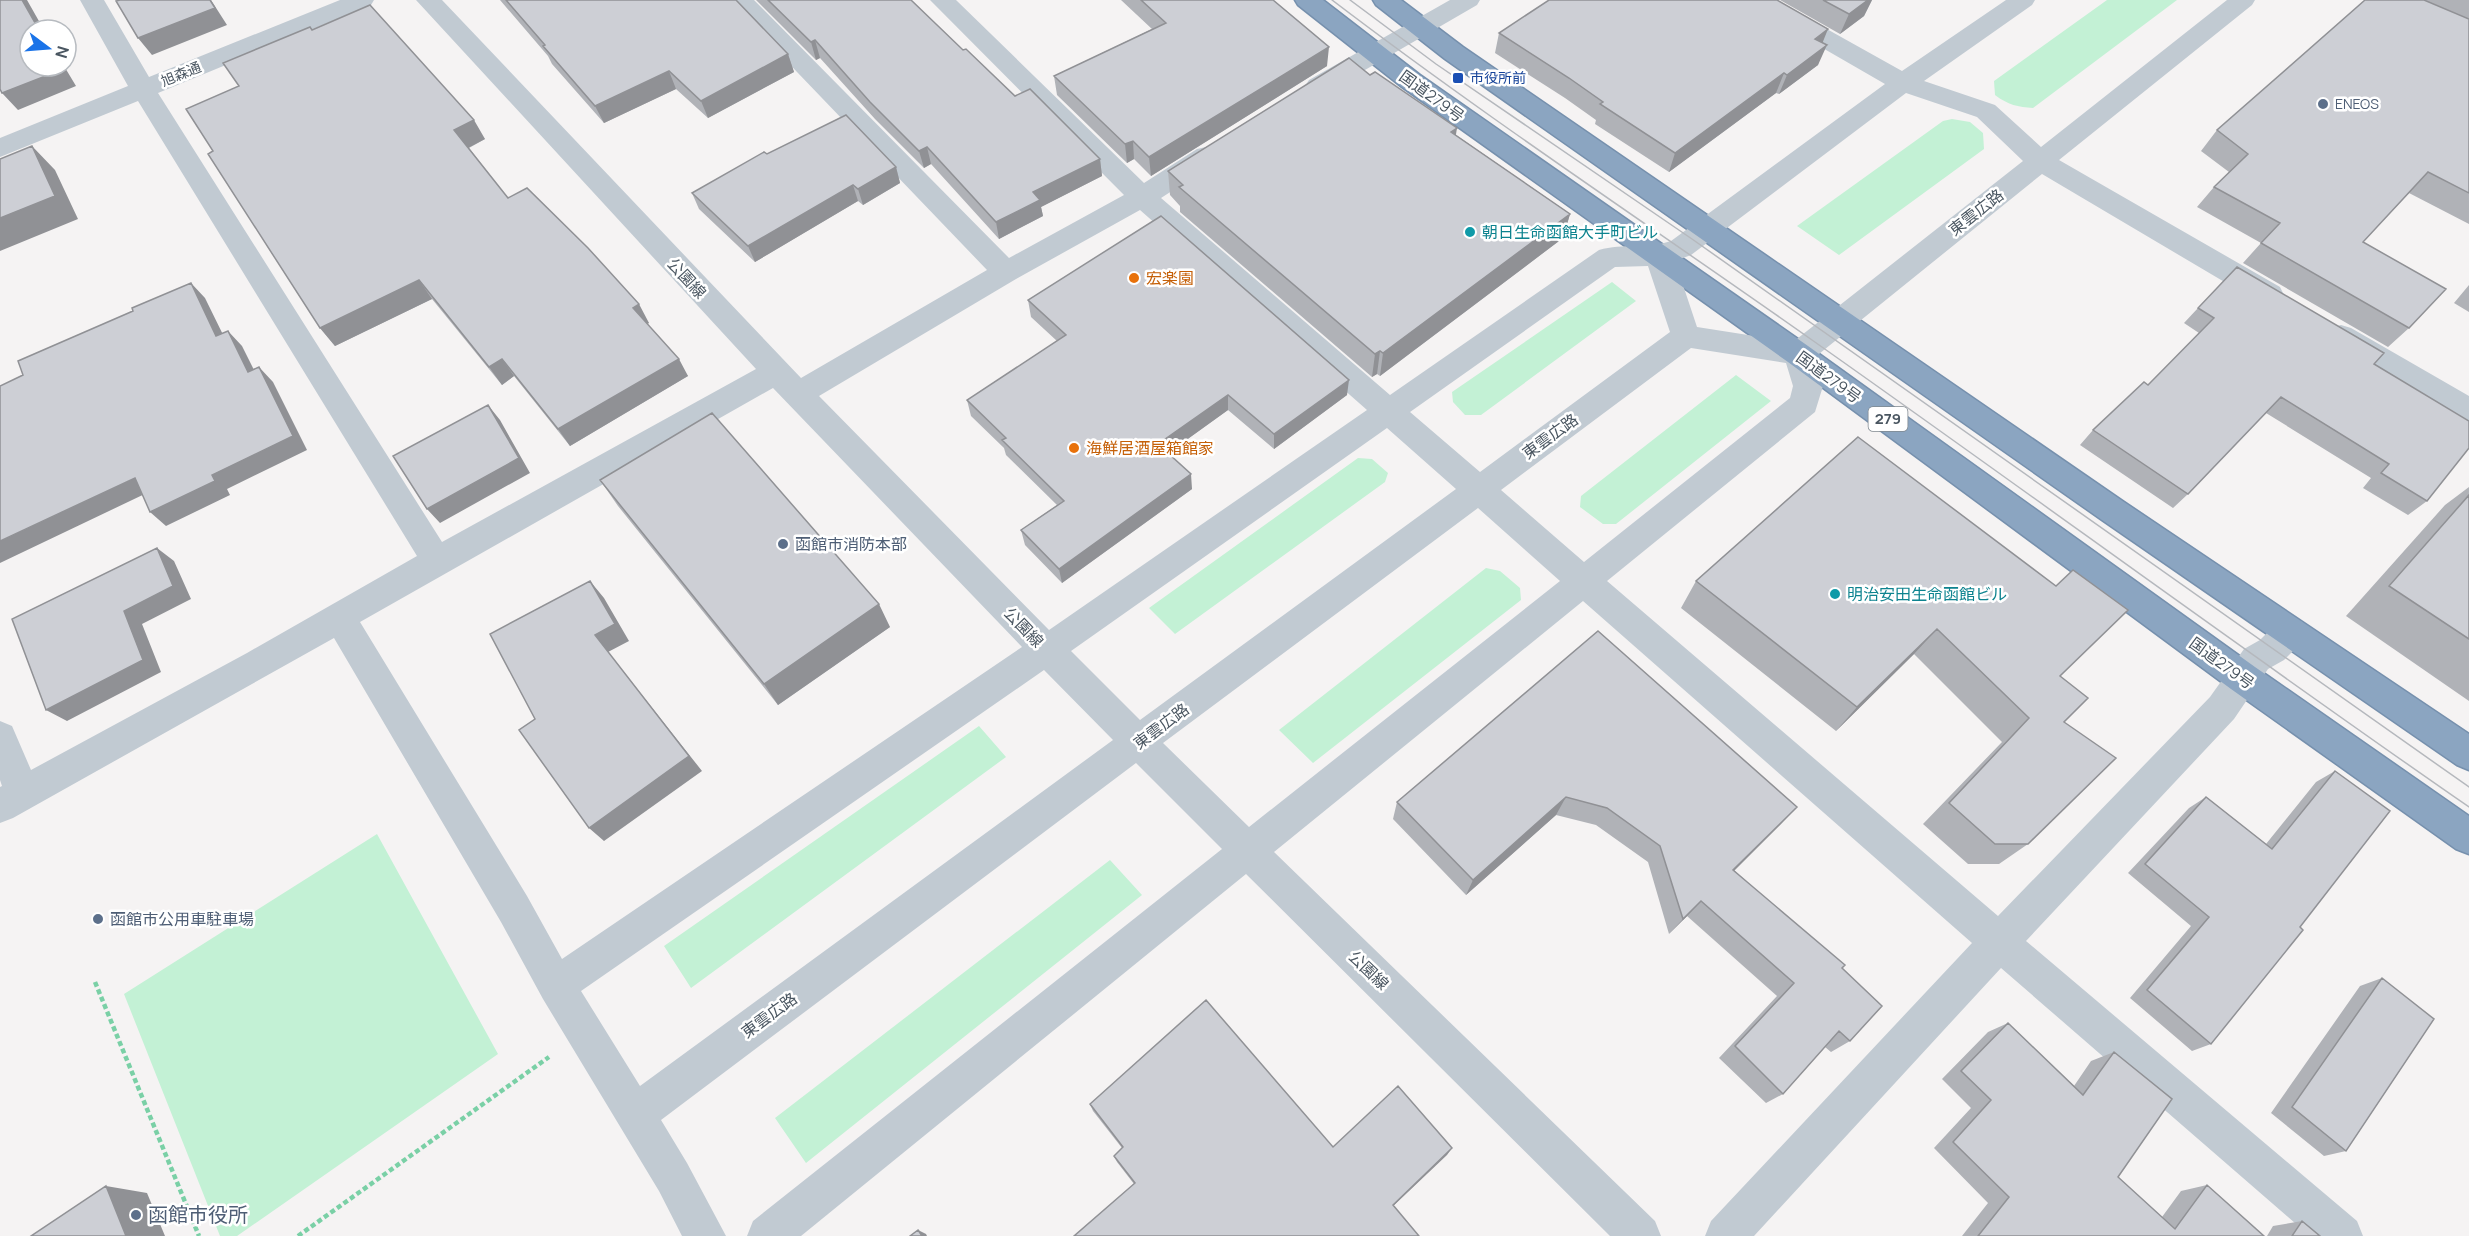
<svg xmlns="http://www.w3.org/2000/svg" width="2469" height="1236" viewBox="0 0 2469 1236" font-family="Manrope,'Noto Sans JP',sans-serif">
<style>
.green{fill:#c3f1d5}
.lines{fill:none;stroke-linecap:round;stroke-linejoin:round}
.highway-casing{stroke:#7690ad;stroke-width:3}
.path{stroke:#7ad0a6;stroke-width:4.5;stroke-dasharray:5 3;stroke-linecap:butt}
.minor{fill:#c1cad2;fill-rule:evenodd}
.highway{fill:#8ba5c1;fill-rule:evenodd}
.tram{stroke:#b5b8bd;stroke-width:1.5}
.wall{fill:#b0b2b7}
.shaded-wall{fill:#909195}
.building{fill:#cdcfd5;stroke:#909195;stroke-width:1.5}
.transit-dot{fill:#1a4fb4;stroke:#fff;stroke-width:2}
.service-dot{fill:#5c6f8a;stroke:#fff;stroke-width:2}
.culture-dot{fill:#0f9aa8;stroke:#fff;stroke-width:2}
.food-dot{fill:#e8710a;stroke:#fff;stroke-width:2}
.labels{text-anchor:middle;stroke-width:5;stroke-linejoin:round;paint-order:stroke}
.far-street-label{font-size:14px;fill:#4a5661;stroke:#fff}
.far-transit-label{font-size:14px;fill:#164399;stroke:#fff;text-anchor:start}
.far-service-label{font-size:14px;fill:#4e5e75;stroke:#fff;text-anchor:start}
.shield{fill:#fff;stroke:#808990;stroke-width:1.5}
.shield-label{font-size:15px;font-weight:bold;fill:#4a5661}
.street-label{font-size:16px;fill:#4a5661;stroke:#fff}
.culture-label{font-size:16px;fill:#0d838f;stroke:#fff;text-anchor:start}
.food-label{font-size:16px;fill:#c56008;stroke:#fff;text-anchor:start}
.service-label{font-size:16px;fill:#4e5e75;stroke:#fff;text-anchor:start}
.near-service-label{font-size:20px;fill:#4e5e75;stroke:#fff;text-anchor:start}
</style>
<rect width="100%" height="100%" fill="#f5f3f3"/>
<path class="green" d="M2107,0H2177L2033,108C2018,107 2008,105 1995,95L1994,81Z
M1952,119L1970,122L1983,133L1984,149L1839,255L1797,226L1943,121Z
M1612,282L1636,301L1481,415H1465L1453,402L1452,392Z
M1736,375L1771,401L1616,524H1603L1580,507L1581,496Z
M1358,458L1372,459L1388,473L1385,482L1175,634L1149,608Z
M1486,568L1500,571L1520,588L1521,600L1313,763L1279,730Z
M979,726L1006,757L691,988L664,946Z
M377,834L498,1054L237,1236H220L124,994Z
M1110,860L1142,895L806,1163L775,1118Z"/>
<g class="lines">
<g class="highway-casing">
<path id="highway" d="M1295,0H1323L1420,75L1808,346L2255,667L2469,816V854L2456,849L2231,689L1788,362L1402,87L1298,5Z
M1373,0H1401L1463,47L2124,502L2469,734V770L2457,765L2102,520L1445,59L1376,5Z"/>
</g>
<path class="path" d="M95,982L199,1236
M298,1236L549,1057"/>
<path class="minor" d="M80,0H104L149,77L340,0H374L371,5L158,93L442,542L756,369L416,0H442L801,378L987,270L728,0H754L1009,258L1124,195L930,0H956L1144,183L1197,149L1206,147L1215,149L1219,156L1215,163L1161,198L1390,395L1599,250C1623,243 1648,249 1671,241L1885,84L1748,5L1745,0H1775L1902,71L2006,0H2035L2032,5L1924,81L1995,105L2041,147L2227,0H2255L2252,5L2059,160L2280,287L2284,295L2280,303L2270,306L2260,303L2042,174L1814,358L1823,386L1815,412L1607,581L1998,916L2210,697L2244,649L2260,640L2278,622L2290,618L2302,622L2307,632L2302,642L2284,660L2268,669L2234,719L2026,941L2357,1221L2363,1236H2310L2001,968L1754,1236H1705L1711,1221L1972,943L1583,601L1274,852L1655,1221L1661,1236H1610L1246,874L801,1236H747L753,1221L1222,849L1136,763L661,1120L687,1163L726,1236H682L659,1191L543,999L501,922L334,638L13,818L0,823V787L2,786L0,780V721L12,726L31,770L247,653L417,556L138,101L0,157V138L128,86ZM1906,93L1977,117L2023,161L1793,342L1697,327L1675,261L1691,255ZM1140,210L1367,410L1049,630L819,396L1016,279ZM1648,266L1670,332L1480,472L1410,412L1615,267ZM1691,348L1786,363L1793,386L1790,398L1584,562L1501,490ZM773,388L1022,647L562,959L527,896L360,622ZM1387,428L1456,489L1140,720L1071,651ZM1478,508L1560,581L1249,827L1163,743ZM1044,670L1113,740L640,1086L581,991Z
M1450,0H1480L1477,5L1327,92L1318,95L1309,92L1305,86L1309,80Z
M2341,325L2351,328L2469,396V423L2458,419L2331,344L2326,336L2331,328Z"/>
<use href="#highway" class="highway"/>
<path class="tram" d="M1332,0C1488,119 1652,227 1812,340C2032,495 2248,654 2469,807
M1350,0L1436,64L1692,239L2469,787"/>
</g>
<path class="wall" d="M500,0H736L788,54L794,72L708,118L676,89L604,123L552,64L548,56Z
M756,0H911L963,50L1015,96L1100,159L1102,176L1041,207L1043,216L999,239L931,164L924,168L875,119L820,58L816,60Z
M1121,0H1273L1327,66L1151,176L1134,159L1127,163L1057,95L1054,76L1152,29Z
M1780,0H1872L1864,16L1840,34Z
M2365,0H2469V224L2409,193L2363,242L2409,328L2388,347L2243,263L2261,243L2197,207L2214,187L2229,172L2201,151L2217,130Z
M312,30L485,139L469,148L508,198L649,323L647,324L688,376L570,446L514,376L502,385L432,299L335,346L320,328L213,151L239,86Z
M1499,33L1822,43L1818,65L1779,94L1776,93L1669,172L1595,124L1596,120L1565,98L1495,53Z
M1370,75L1570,214L1563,238L1380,376L1377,374L1372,377L1180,212V206L1170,195L1168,171Z
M767,154L896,167L900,183L863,205L858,201L755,262L699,209L692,193Z
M2469,285V312L2454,303Z
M1028,300L1347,395L1274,449L1228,410L1168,453L1192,489L1062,583L1025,545L1021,530L1057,505L1006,455L1004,448L971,416L967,400L1057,341L1031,317Z
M2198,308L2374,364L2427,501L2408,515L2363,488L2371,478L2266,413L2188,494L2173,508L2080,445L2093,430L2148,385L2199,333L2184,323Z
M1858,437L2060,676L2064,722L2028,844L1999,864H1968L1923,824L2002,742L1914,654L1836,731L1681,608L1696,581Z
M600,480L890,627L778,705L618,506Z
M2469,487V701L2346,616L2445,505Z
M1598,631L1797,807L1734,870L1842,968L1850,1041L1831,1052L1825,1047L1783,1094L1766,1103L1719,1058L1777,996L1687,916L1669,934L1648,862L1596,825L1556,815L1466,895L1393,819L1397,802Z
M2335,771L2300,927L2211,1044L2192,1051L2130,998L2191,926L2128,873L2189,808L2206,797L2266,844L2316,782Z
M2382,978L2346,1151L2324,1156L2271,1113L2360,986Z
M2008,1023L2074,1086L2091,1061L2114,1052L2118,1177L2162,1217L2181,1191L2207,1185L2264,1236H1962L1988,1203L1934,1148L1971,1108L1942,1079L1988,1032Z
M1090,1104L1333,1147L1452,1148L1393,1206L1134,1184L1117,1162L1114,1156L1122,1148L1093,1111Z
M2302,1221L2320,1236H2267L2273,1226Z"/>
<path class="shaded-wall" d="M22,0H27L44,30H39Z
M210,0H211L227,25L152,55L138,38Z
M1868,0H1872L1864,16L1840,34L1849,14Z
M1828,29L1820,49L1815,39Z
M815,40L820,58L816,60L811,42Z
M1827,45L1818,65L1779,94L1787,75Z
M1329,47L1327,66L1151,176L1149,157Z
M788,54L794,72L708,118L701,101Z
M59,66H64L76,86L18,110L2,93Z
M669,71L676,89L604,123L595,106Z
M1784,73L1776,93L1669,172L1675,153Z
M474,120L485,139L466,149L454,130Z
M1457,128L1453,153L1451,132Z
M1133,141L1134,159L1127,163L1125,144Z
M32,146L55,170L78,219L0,251V218Z
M927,147L931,164L924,168L919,151Z
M1100,159L1102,176L1041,207L1043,216L999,239L996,222L1033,192Z
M896,167L900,183L863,205L858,189Z
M853,185L858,201L755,262L748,246Z
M1570,214L1563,238L1380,376L1383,353Z
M419,280L432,299L335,346L320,328Z
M191,283L205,298L231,351L216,336Z
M639,304L649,323L643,326L633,308Z
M228,331L242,346L262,386L248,372Z
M1380,351L1377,374L1372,377L1375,354Z
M502,359L514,376L502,385L489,367Z
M679,359L688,376L570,446L558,429Z
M259,367L273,382L307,450L227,489L230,495L166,526L150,512L212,475Z
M1349,380L1347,395L1274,449V434Z
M1228,395V410L1160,459L1158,444Z
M488,405L500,420L530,473L440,523L427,509Z
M1191,474L1192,489L1062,583L1059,569Z
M135,478L151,491L0,563V541Z
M157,548L174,561L191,599L142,624L161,672L67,721L46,710L124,611Z
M590,581L604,598L629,641L608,652L702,771L604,841L589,828L595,635Z
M879,604L890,627L778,705L764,684Z
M1937,629L1914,654L1836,731L1857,707Z
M1566,797L1556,815L1466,895L1473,880Z
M1797,807L1781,824L1719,886L1733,870Z
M1701,901L1687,916L1669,934L1683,919Z
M1452,1148L1447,1155L1389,1210L1393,1205Z
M106,1186L147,1193L165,1236H126Z
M918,1230L926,1234L927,1236H922Z"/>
<path class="building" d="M0,0H22L39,30H30V66H59L61,70L2,93L0,89Z
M120,0H210L215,8L138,38L116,1Z
M506,0H736L788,54L701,101L669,71L595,106L543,46L545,45Z
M768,0H911L963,50L966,49L1015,96L1030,89L1100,159L1033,192L1040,200L996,222L927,147L919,151L870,102L815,40L811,42Z
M1141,0H1273L1329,47L1149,157L1133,141L1125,144L1054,76L1166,23Z
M1549,0H1777L1828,29L1815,39L1827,45L1787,75L1784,73L1675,153L1600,104L1603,102L1569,78L1499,33Z
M1823,0H1868L1849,14Z
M2365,0H2424L2469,19V193L2428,172L2363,242L2446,289L2409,328L2261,243L2280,223L2214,187L2248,154L2217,130Z
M370,5L474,120L454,130L508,198L527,188L588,248L639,304L633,308L679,359L558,429L502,359L489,367L419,280L320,328L208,154L213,151L186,109L239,86L223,63L310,27L312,30Z
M1349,58L1370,75L1375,72L1457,128L1451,132L1570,214L1383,353L1380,351L1375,354L1179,187L1183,185L1168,171Z
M846,115L896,167L858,189L853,185L748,246L692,193L764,152L767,154Z
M32,146L55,196L0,218V159Z
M1161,216L1349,380L1274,434L1228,395L1158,444L1191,474L1059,569L1021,530L1064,501L1002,440L1006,438L967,400L1066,335L1028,300Z
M2237,267L2384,353L2374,364L2469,421V448L2427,501L2381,473L2389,464L2281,397L2188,494L2093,430L2144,382L2148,385L2214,318L2198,308Z
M191,283L216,336L228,331L248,372L259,367L293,436L212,475L215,481L150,512L135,478L0,541V386L23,375L18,361L133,311L132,308Z
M488,405L519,458L427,509L393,456Z
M712,413L879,604L764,684L600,480Z
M1858,437L2056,586L2073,570L2128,610L2060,676L2088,698L2064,722L2116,758L2028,844H1995L1949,803L2029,718L1937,629L1857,707L1696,581Z
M2469,495V639L2389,586Z
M157,548L173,586L124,611L143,660L46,710L12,619Z
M590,581L615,624L595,635L689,756L589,828L519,730L535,719L490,634Z
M1598,631L1797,807L1733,870L1845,965L1842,968L1882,1006L1850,1041L1839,1031L1783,1094L1735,1046L1794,983L1701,901L1683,919L1660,846L1607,808L1566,797L1473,880L1397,802Z
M2335,771L2390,811L2300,927L2303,930L2211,1044L2147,990L2209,917L2145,864L2206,797L2272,849Z
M2382,978L2434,1019L2346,1151L2292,1107Z
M1206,1000L1333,1147L1398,1086L1452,1148L1393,1205L1419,1236H1074L1135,1183L1114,1156L1123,1147L1090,1104Z
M2008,1023L2083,1095L2114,1052L2172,1099L2118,1177L2175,1229L2207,1185L2264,1236H1978L2009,1197L1953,1142L1991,1100L1961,1071Z
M106,1186L126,1236H31Z
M2302,1221L2320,1236H2292Z
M918,1230L922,1236H910Z"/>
<rect class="transit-dot" x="1452" y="72" width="12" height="12" rx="3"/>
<g class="service-dot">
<circle cx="2323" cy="104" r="6"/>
<circle cx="783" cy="544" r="6"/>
<circle cx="98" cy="919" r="6"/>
<circle cx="136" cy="1215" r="6"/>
</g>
<g class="culture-dot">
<circle cx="1470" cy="232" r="6"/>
<circle cx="1835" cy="594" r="6"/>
</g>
<g class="food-dot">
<circle cx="1134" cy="278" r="6"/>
<circle cx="1074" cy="448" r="6"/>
</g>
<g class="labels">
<g class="far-street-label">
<text transform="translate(181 74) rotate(-22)" y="5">旭森通</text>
</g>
<g class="far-transit-label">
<text x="1470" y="83">市役所前</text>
</g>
<g class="far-service-label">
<text x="2335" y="109">ENEOS</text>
</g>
<rect class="shield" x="1868.5" y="407" width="39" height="24" rx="4.5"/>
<g class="shield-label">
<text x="1888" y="424">279</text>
</g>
<g class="street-label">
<text transform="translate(1432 96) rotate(36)" y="6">国道279号</text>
<text transform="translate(1976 212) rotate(-38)" y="6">東雲広路</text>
<text transform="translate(687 278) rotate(47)" y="6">公園線</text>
<text transform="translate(1829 377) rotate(36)" y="6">国道279号</text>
<text transform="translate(1550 436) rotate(-36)" y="6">東雲広路</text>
<text transform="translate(1024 627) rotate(46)" y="6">公園線</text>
<text transform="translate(2222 663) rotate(36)" y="6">国道279号</text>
<text transform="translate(1161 726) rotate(-37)" y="6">東雲広路</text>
<text transform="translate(1369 970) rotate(44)" y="6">公園線</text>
<text transform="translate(769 1015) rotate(-36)" y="6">東雲広路</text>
</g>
<g class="culture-label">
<text x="1482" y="238">朝日生命函館大手町ビル</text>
<text x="1847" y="600">明治安田生命函館ビル</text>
</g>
<g class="food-label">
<text x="1146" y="284">宏楽園</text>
<text x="1086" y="454">海鮮居酒屋箱館家</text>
</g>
<g class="service-label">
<text x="795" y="550">函館市消防本部</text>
<text x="110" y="925">函館市公用車駐車場</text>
</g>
<g class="near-service-label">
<text x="148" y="1222">函館市役所</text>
</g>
</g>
<g transform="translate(48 48) rotate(106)"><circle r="28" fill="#ffffff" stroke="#b7bbc0" stroke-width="1.5"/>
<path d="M0-4.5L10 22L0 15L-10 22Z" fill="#1a73e8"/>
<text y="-9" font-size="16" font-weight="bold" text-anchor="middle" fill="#4a5661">N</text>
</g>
</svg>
